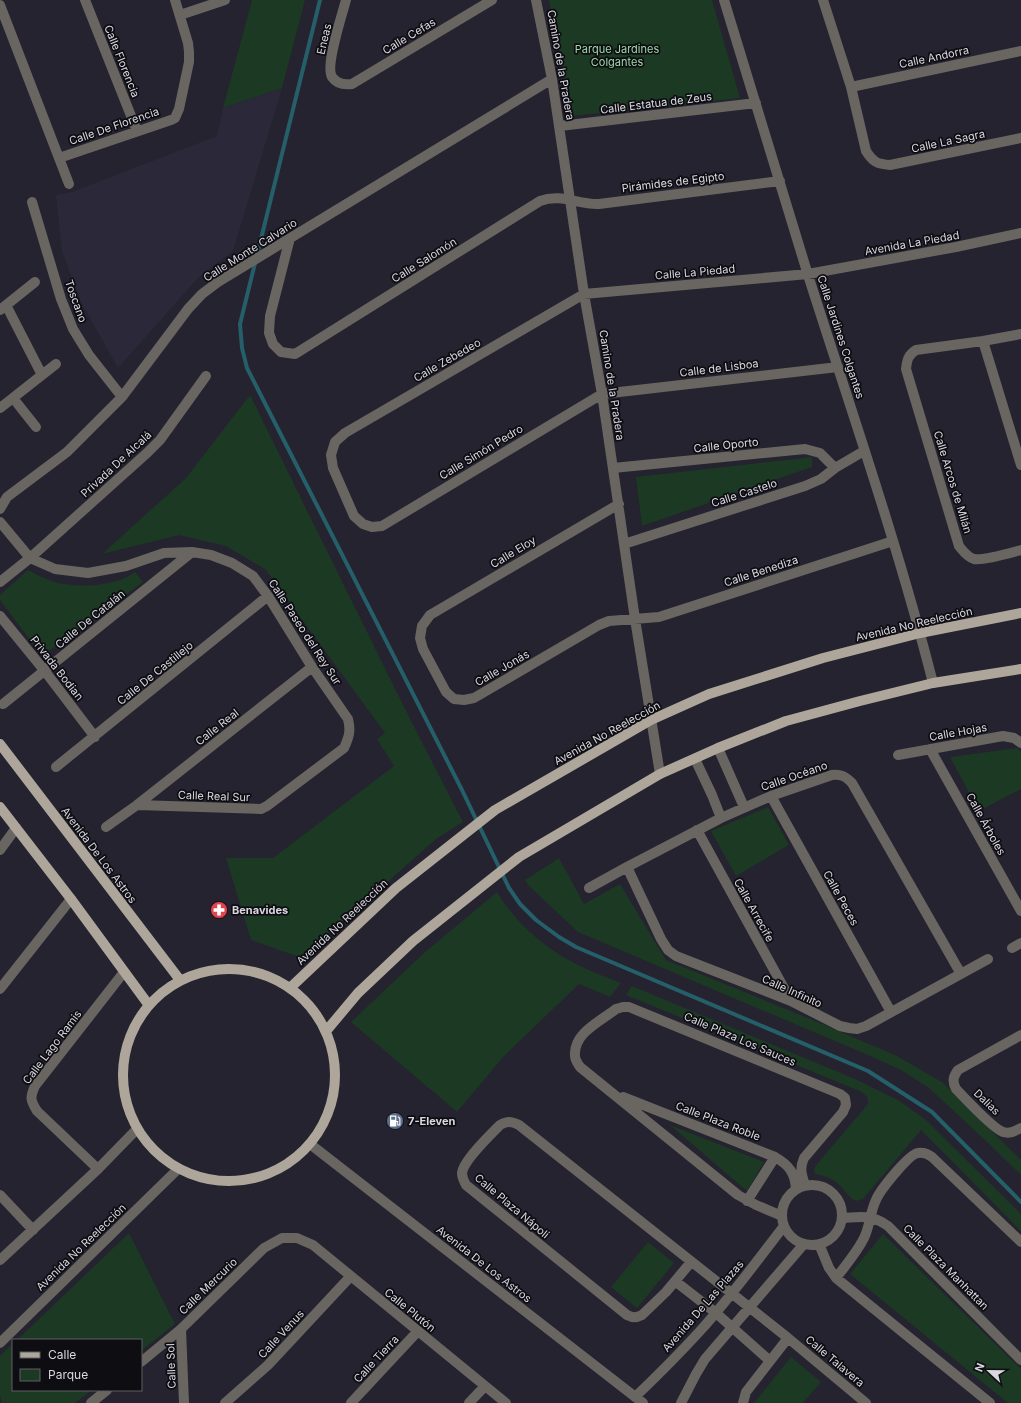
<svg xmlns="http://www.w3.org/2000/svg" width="1021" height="1403" viewBox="0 0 1021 1403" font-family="Inter,sans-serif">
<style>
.built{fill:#2b283a}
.green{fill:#1c3923}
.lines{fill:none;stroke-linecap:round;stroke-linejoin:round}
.stream{stroke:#255f6a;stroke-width:4}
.minor{stroke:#696560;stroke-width:10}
.major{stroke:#aea69a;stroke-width:10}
.labels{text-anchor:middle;stroke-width:3.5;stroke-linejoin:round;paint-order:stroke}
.street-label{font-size:11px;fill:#d9d8e1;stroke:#0e0d12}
.park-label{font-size:11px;fill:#9dd9a8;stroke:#0e0d12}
.poi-label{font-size:11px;font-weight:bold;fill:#d9d8e1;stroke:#0e0d12;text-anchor:start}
</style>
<rect width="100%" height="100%" fill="#24232f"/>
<path class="built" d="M282,88L233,251L197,279L118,368L81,302L62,251L56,195L72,192L217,136L223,108Z"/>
<path class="green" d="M252,0H305L282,88L223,108Z
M549,0H712L740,98L572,116Z
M250,395L408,715L463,822L436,839L302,958L251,940L226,858H273L394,766L377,739L385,733L265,569L226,546L179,535L102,554L186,478Z
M812,457V467L642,526L636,477Z
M28,570C36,574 45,579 54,582C76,588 116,587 135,572L143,582L42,656L0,600V595Z
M1018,748L1021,753V789L979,811L950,757Z
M768,807L789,845L736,876L711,831Z
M559,858L584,904L620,884L666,960L815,1021L895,1055L942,1082L1021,1160V1175L986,1141L929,1088L901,1070L868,1055L578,932L529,886L525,880Z
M497,892C515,922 544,948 576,964C590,971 606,977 621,983L610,997L579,984L504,1056L457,1112L351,1022L424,953Z
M632,986L855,1079L898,1100L926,1120L1021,1214V1231L921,1130L863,1199L856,1201C850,1198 848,1195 844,1190C836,1180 827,1176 815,1174L814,1169L817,1164L868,1104V1098L862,1092L626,995Z
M670,1125L764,1162L747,1191Z
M129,1233L175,1324L141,1351V1340H17Z
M883,1234L1021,1369V1403H1008L850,1274Z
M648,1242L674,1263L637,1308L611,1287Z
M13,1343V1390H92L75,1403H2L0,1395V1356Z
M791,1357L821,1382L803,1403H754Z"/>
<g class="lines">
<path class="stream" d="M320,0L240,324L242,348L247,368L462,790L509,888L520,904L536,920L559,937L576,947L868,1071L932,1112L1021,1202"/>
<path class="minor" d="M85,0L137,131
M346,0C342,15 325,66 332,77C337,84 345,85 352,84L492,0
M536,0L552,79L584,294L602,394L635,619L660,774
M724,0C752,91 779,183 808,275C851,410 898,545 933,683
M823,0L851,87L866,151C873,162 877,164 890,165L1021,138
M0,5L69,184
M180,15L225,0
M851,87L1021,51
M560,126L756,103
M59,158L171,120L175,118L179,109L189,62V52L188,43L175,0
M32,202L61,299L73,329L89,355L122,397
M290,238L270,316L269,333L273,344L281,352L295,354L540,201C562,193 578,205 599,204L780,181
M6,305L42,375
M0,310L35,282
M1021,334L983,341L916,350C908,355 907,360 906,369L959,546C963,551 967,557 974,559C983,561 1010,553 1021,550
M983,341L1021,465
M838,367L602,394L382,526L372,527L363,524L354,516L333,468L331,455L335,442L345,433L584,294L808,274L956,247L1021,233
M13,398L36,427
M0,408L56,364
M613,468L805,449L820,453L835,468
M619,504L430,615L422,626L420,638L423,649L446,692L454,699L464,700L474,698L599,625L609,621L659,617L893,541
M0,509L7,497L67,452L122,397L188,309L202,294L218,282L552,79
M0,522L30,558L55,569L88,573L126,566L164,553L192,552L211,555L232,563L253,576L268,596L312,667L348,719C351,731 349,737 344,748L267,806L261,809L137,805
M624,544L805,486L821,479L835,468L864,451
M0,582L30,558L147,453L160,440L206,376
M0,616L44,670L95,737
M3,704L192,552
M718,748L744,807
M930,749L1021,911
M898,755L1003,736L1014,738L1021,743
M695,759L712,795L721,818
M56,767L268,596
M771,796L891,1012
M106,827L137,805L312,667
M697,830L791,1001
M0,850L16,828
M627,867L661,939L668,950L676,956L791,1001L840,1026L849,1028L857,1029L866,1026L988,959
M589,888L627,867L721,818L771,796L832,775C841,774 845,776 852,783L961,974
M1012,948L1021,943
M0,989L71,899
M1021,1035L958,1070C953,1077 952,1081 956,1089C965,1098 992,1128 1003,1132C1010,1134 1015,1131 1021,1128
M623,1097L775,1157C789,1165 795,1173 796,1189
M310,1144L643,1403
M98,1169L37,1111C30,1100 30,1097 35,1086L124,972
M782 1215a30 30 0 1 1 60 0a30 30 0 1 1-60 0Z
M0,1195L33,1230
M747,1201L775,1157
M782,1216L756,1205L738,1195L580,1067C578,1064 575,1060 575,1056C573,1033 601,1021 616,1009L623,1007H629L840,1094L845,1098L846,1105L843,1112L804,1158C799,1169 802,1175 805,1185
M842,1218C862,1217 871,1214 888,1226L1021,1360
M819,1244L829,1268L836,1278L990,1403
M0,1260L98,1169L136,1130
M691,1262L666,1292L642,1315C636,1318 633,1318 627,1315L466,1185C464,1181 462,1178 462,1173C463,1161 491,1134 500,1125C507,1121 511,1121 519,1125L788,1338L866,1403
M836,1278C846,1265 857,1252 864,1238C870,1226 870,1212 876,1200C880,1190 909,1154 918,1153C924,1152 928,1154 932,1157L1021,1242
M675,1281L716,1313L770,1361
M181,1329L184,1403
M0,1343L178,1169
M141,1362L181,1329L264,1248L282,1238H297L313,1245L506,1403
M635,1397C657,1376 679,1354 700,1331C730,1298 757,1261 784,1226
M91,1403L107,1390
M225,1403L268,1365L350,1277
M351,1403L418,1331
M469,1403L485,1386
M681,1403L696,1374L705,1359L804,1244
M743,1403L746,1392L788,1338"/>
<path class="major" d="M0,744L180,980
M0,807L71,899L148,1004
M123 1075a106 106 0 1 1 212 0a106 106 0 1 1-212 0Z
M290,988L396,888L495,810L651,720L709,694L823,658L920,633L1021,613
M327,1030L358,993L413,941L519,857L660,774L718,748L786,721L860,701L933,683L1021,669"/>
</g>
<defs>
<g id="pharmacy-disc" transform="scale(0.9)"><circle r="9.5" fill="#e0444e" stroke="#0e0d12"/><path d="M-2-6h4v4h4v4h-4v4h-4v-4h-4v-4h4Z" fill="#fff"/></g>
<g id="fuel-disc" transform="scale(0.9)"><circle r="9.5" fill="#5c6f8a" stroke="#0e0d12"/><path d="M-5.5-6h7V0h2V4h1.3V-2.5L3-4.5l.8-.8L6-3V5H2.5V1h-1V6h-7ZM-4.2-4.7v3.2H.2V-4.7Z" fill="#fff"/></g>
</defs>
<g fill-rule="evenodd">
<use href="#pharmacy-disc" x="219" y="910"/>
<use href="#fuel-disc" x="395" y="1121"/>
</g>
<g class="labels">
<g class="street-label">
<text transform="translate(409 36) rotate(-31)" y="4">Calle Cefas</text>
<text transform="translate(324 39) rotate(-77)" y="4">Eneas</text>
<text transform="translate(934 57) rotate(-12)" y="4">Calle Andorra</text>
<text transform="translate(122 61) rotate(68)" y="4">Calle Florencia</text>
<text transform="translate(561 65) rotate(80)" y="4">Camino de la Pradera</text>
<text transform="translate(656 103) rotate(-7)" y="4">Calle Estatua de Zeus</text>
<text transform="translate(114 126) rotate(-19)" y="4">Calle De Florencia</text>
<text transform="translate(948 141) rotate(-12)" y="4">Calle La Sagra</text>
<text transform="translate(673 182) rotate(-7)" y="4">Pirámides de Egipto</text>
<text transform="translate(912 243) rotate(-10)" y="4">Avenida La Piedad</text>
<text transform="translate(250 250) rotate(-32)" y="4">Calle Monte Calvario</text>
<text transform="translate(424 260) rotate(-32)" y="4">Calle Salomón</text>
<text transform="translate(695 272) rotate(-5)" y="4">Calle La Piedad</text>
<text transform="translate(76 301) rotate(70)" y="4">Toscano</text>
<text transform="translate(841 337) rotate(72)" y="4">Calle Jardines Colgantes</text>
<text transform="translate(447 360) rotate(-30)" y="4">Calle Zebedeo</text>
<text transform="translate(719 368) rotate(-7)" y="4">Calle de Lisboa</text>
<text transform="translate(612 385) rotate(81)" y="4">Camino de la Pradera</text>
<text transform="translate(726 445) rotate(-6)" y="4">Calle Oporto</text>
<text transform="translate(481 452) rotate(-31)" y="4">Calle Simón Pedro</text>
<text transform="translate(116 464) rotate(-43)" y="4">Privada De Alcalá</text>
<text transform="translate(953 482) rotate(73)" y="4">Calle Arcos de Milán</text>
<text transform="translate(744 493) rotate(-18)" y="4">Calle Castelo</text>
<text transform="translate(513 552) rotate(-31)" y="4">Calle Eloy</text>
<text transform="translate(761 571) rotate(-18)" y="4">Calle Benediza</text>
<text transform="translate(90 619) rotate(-39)" y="4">Calle De Catalán</text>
<text transform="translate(914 624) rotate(-13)" y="4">Avenida No Reelección</text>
<text transform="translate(305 632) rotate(57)" y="4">Calle Paseo del Rey Sur</text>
<text transform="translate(57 668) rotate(52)" y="4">Privada Bodian</text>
<text transform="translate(502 668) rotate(-30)" y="4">Calle Jonás</text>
<text transform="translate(155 673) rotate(-39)" y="4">Calle De Castillejo</text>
<text transform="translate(217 727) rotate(-38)" y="4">Calle Real</text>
<text transform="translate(958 732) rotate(-10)" y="4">Calle Hojas</text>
<text transform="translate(607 733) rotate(-29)" y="4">Avenida No Reelección</text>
<text transform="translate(794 776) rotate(-19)" y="4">Calle Océano</text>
<text transform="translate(214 796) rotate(2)" y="4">Calle Real Sur</text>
<text transform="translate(986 824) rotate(61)" y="4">Calle Árboles</text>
<text transform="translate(99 855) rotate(53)" y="4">Avenida De Los Astros</text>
<text transform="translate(841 898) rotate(61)" y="4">Calle Peces</text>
<text transform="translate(754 910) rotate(61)" y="4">Calle Arrecife</text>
<text transform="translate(342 922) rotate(-43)" y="4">Avenida No Reelección</text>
<text transform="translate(792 991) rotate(24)" y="4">Calle Infinito</text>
<text transform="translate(740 1039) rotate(23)" y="4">Calle Plaza Los Sauces</text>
<text transform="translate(52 1047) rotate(-53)" y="4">Calle Lago Ramis</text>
<text transform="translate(987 1102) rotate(44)" y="4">Dalias</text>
<text transform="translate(718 1121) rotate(21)" y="4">Calle Plaza Roble</text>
<text transform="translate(512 1206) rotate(40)" y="4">Calle Plaza Nápoli</text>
<text transform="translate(81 1247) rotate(-44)" y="4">Avenida No Reelección</text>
<text transform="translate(484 1264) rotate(38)" y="4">Avenida De Los Astros</text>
<text transform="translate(946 1267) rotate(45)" y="4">Calle Plaza Manhattan</text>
<text transform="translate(208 1286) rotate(-44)" y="4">Calle Mercurio</text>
<text transform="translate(703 1306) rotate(-49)" y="4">Avenida De Las Plazas</text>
<text transform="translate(410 1310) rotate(39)" y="4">Calle Plutón</text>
<text transform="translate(281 1334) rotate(-47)" y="4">Calle Venus</text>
<text transform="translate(376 1359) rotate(-47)" y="4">Calle Tierra</text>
<text transform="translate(835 1361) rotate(40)" y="4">Calle Talavera</text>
<text transform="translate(171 1366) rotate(-92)" y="4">Calle Sol</text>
</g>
<g class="park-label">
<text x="617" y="53">Parque Jardines<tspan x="617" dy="13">Colgantes</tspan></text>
</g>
<g class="poi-label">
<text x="232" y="914">Benavides</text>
<text x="408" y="1125">7-Eleven</text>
</g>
</g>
<rect x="12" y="1339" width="130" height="52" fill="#0e0d12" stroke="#5f5e65"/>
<rect x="20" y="1352" width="20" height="6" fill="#aea69a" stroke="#5f5e65"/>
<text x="48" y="1359" font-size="12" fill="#d9d8e1">Calle</text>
<rect x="20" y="1369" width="20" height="12" fill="#1c3923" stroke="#5f5e65"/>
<text x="48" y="1379" font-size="12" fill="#d9d8e1">Parque</text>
<g transform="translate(989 1371) rotate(292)" stroke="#0e0d12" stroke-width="3" paint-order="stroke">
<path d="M0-3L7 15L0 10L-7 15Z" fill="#d9d8e1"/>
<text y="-6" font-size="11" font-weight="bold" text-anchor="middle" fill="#d9d8e1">N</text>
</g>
</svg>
